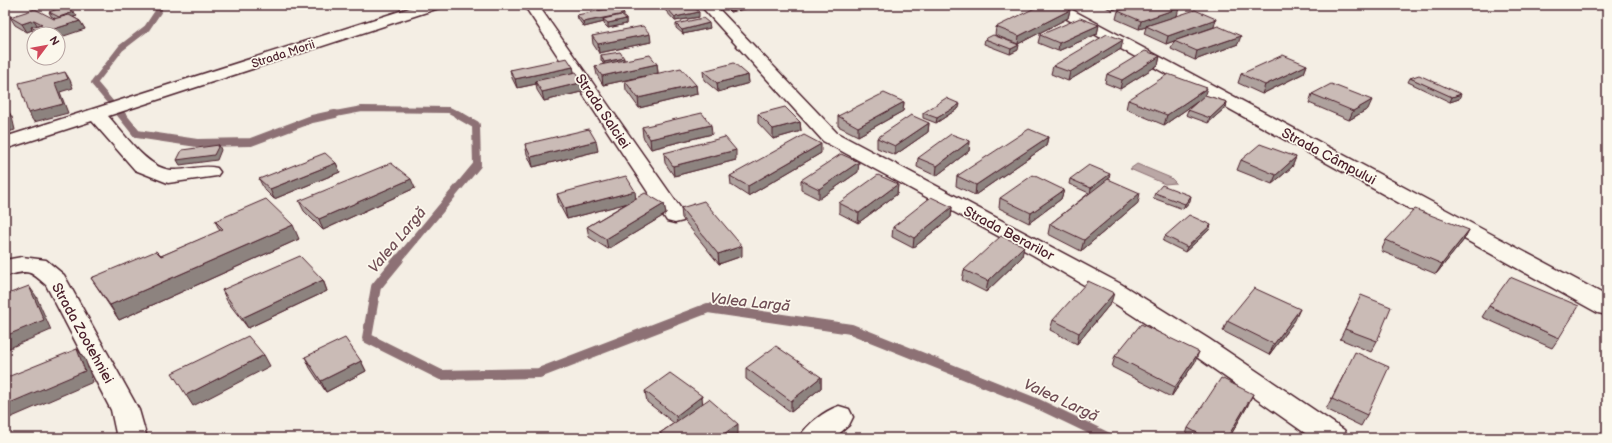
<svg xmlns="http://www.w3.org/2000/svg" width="1612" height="443" viewBox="0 0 1612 443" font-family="'Balsamiq Sans',sans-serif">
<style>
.water{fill:#baa7a5;stroke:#8d7174}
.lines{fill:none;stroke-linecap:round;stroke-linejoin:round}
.stream-far2{stroke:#8d7174;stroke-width:6}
.stream-far1{stroke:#8d7174;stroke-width:8}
.stream{stroke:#8d7174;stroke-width:10}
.minor-casing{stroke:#4a1f2b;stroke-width:3}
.minor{fill:#fbf7ec;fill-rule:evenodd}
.wall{fill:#aea19d;stroke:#4a1f2b}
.shaded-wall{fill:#8d837f;stroke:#4a1f2b}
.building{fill:#cabbb6;stroke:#4a1f2b}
.labels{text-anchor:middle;stroke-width:3.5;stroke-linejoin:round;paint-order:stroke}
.far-street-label{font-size:12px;fill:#4a1f2b;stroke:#fbf7ec}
.street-label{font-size:14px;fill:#4a1f2b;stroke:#fbf7ec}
.water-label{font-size:15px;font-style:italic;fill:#714f56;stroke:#fbf7ec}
</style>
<rect width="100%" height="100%" fill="#f4eee4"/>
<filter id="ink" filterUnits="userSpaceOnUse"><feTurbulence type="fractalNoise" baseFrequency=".025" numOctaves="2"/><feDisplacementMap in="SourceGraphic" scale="8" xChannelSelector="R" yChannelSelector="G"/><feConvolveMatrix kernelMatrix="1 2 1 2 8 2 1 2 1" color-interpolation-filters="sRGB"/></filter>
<g filter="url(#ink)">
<path class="water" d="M1137,164L1171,178L1176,183L1165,184L1130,169Z"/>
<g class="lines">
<path class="stream-far2" d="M121,115L94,83L121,48L147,28L159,10L153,5
M330,115L362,109L449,110L459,115"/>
<path class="stream-far1" d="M121,114L137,134L197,143L251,142L312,119L335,114
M398,260L477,165L476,125L457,114"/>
<path class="stream" d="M399,259L376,287L367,338L441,375L539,373L708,308L851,329L1038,404L1109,438"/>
<g class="minor-casing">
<path id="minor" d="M419,5H441L439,8L108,116C123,132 148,170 172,170C187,171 202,164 217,168L220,172L217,176L168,183L135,170L92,121L5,149V137Z
M524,5H538L686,216L683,221L675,223L667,221Z
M700,5H715L837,133L1121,284L1209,339L1344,430L1349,438H1312L1191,353L1103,296L1033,255L823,141Z
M1045,5H1063L1607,296V315L1598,313L1047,8Z
M22,257L46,260L64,275L139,410L147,438H117L111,410L46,285C28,269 29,270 5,276V260Z
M839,406L849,409L853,417L849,425L834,438H799C807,424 824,411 839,406Z"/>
</g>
<use href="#minor" class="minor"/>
</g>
<path class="wall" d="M723,5H763L730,12Z
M1101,5H1128L1112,10Z
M665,6L699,17L675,21L665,10Z
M1070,10L1068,18L1018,44L995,35L996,27Z
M1118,11L1177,16L1214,27L1238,44L1195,60L1171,49L1174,41L1166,44L1144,34L1146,27L1139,29L1116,19Z
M49,12L77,16L73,17L80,21L85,29L58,34H35L32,30L27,32L15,25L10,17L54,19H56L51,16Z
M577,15L624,18L626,19V24L608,28L604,24V22L584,27L578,19Z
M676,24L710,28L683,34L676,28Z
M1099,25L1097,34L1058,51L1038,43L1040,35Z
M592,36L651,42L599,53L593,44Z
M985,39L1018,50L1010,54L984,44Z
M1121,49L1068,81L1051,74L1053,66Z
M601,55L624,60L657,64L658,73L603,85L597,75L595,66L604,65L601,60Z
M1160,56L1158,65L1120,89L1105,83L1107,74Z
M1307,65L1304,73L1262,94L1238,83L1241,74Z
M573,67L574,72L584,82L585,91L544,101L537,90L536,84L517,88L512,78L510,70Z
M703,71L748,75L749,83L718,92L704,80Z
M1410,78L1459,99L1450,102L1408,82Z
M625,81L696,85L697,94L639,108L626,90Z
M1312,94L1368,109L1349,120L1309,103Z
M1204,95L1227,102L1226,107L1208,123L1186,115L1188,110L1197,102L1164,125L1126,109L1128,100Z
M904,102L903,111L858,136L838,126V116Z
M959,108L936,123L923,118V113Z
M758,114L800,122L801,131L773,139L758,123Z
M929,123L928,132L895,155L877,148V138Z
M642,127L712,134L651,149L643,137Z
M1048,137L1046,146L975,195L956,186L957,176Z
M970,141L969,151L936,176L917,167L918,158Z
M525,144L598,151L533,167L527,154Z
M664,153L736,160L674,176L665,163Z
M821,153L748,196L731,185L730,176Z
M1296,157L1292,167L1272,184L1237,170L1241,160Z
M336,163L340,172L274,199L264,189L259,179Z
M858,172L819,199L801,190V180Z
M1070,179H1109L1138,203L1081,251L1048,234L1050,224L1089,193L1069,184Z
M898,184L897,194L858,223L839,213V203Z
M415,188L323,230L304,211L299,201Z
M1064,190L1061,199L1029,223L999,208L1000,198Z
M1155,193L1190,201L1183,209L1153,198Z
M557,194L636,198L664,204L666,214L608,249L589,237L587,227L627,203L567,219L559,204Z
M952,207L951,217L913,248L892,237L893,227Z
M681,208L742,256L719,264L682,218Z
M215,221L299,239L119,320L91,278L161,256L220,231Z
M1211,225L1209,230L1185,252L1163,241L1165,236Z
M1469,230L1463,241L1436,274L1381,251L1386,240Z
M1022,257L986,292L962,280L964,270Z
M323,280L327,291L248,328L227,301L222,290Z
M1111,303L1077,344L1050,330L1053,320Z
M1356,306L1377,341L1371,352L1340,339Z
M1489,306L1559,338L1552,348L1482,317Z
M1295,320L1269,355L1223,331L1227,321Z
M1115,356L1195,362L1171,397L1112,367Z
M305,357L361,361L366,371L326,392L310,368Z
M1350,363L1367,415L1361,426L1326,409Z
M746,368L821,377V388L791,412L746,379Z
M645,391L702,403L738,435L734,438H661L660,433L674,423L647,402Z
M1248,405L1229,438H1185L1188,428Z"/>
<path class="shaded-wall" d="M729,5H763L730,12Z
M1113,5H1128L1112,10Z
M1179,8L1177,16L1146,26V27L1139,29L1141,21Z
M1070,10L1068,18L1018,44L1019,36Z
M74,12L77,16L61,21L59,17Z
M699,12V17L675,21V17Z
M624,14V18L603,19L604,22L584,27L583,22Z
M626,19V24L608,28V23Z
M1216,19L1214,27L1174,41L1166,44L1168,36Z
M34,20L39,28L31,27L32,30L27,32L22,24Z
M80,21L85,29L58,38V34H42L41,33Z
M709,23L710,28L683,34L682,30Z
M1099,25L1097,34L1058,51L1059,43Z
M650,34L651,42L599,53L598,44Z
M1241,36L1238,44L1195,60L1197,51Z
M1123,40L1121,49L1068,81L1070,72Z
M1019,45L1018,50L1010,54L1011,49Z
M1160,56L1158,65L1120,89L1122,80Z
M624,58V63L604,66V62Z
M657,64L658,73L603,85L602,76Z
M1307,65L1304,73L1262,94L1265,85Z
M573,67L575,76L535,81L536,84L517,88L515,79Z
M65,72L70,80L73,88L60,92L68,113L34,122L28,113Z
M748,75L749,83L718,92L717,83Z
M584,82L585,91L544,101L542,92Z
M696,85L697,94L639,108L638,98Z
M1207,88L1204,97L1164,125L1167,115Z
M1461,94L1459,99L1450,102L1452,97Z
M1372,100L1368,109L1349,120L1353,111Z
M904,102L903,111L858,136V127Z
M1227,102L1226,107L1208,123L1210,118Z
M960,104L959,108L936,123L937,118Z
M6,107L12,117L15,130L5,133V122Z
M800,122L801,131L773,139V129Z
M929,123L928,132L895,155V146Z
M711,125L712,134L651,149L650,139Z
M1048,137L1046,146L975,195L976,185Z
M596,141L598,151L533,167L531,157Z
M970,141L969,151L936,176L937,166Z
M821,144V153L748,196V186Z
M219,145L221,150L217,160L180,165L177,160Z
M736,150V160L674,176L673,166Z
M1296,157L1292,167L1272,184L1276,175Z
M859,162L858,172L819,199V189Z
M336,163L340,172L274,199L270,189Z
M1110,174L1109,179L1090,194L1091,188Z
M411,179L415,188L323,230L319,219Z
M898,184L897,194L858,223L859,213Z
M1064,190L1061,199L1029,223L1031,213Z
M635,191L636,201L567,219L565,209Z
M1140,193L1138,203L1081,251L1084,240Z
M1191,196L1190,201L1183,209L1185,204Z
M664,204L666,214L608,249L606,239Z
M952,207L951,217L913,248L914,238Z
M293,225L299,239L119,320L110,305Z
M1211,225L1209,230L1185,252L1187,247Z
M1469,230L1463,241L1436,274L1442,264Z
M742,246V256L719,264L718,254Z
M1024,246L1022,257L986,292L988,281Z
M323,280L327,291L248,328L242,318Z
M29,286L36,296L51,330L5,350V336Z
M1114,293L1111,303L1077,344L1079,333Z
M1300,309L1295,320L1269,355L1274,344Z
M77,349L85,359L93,382L5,420V405Z
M1199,352L1195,362L1171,397L1175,387Z
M264,355L270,366L193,406L186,395Z
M361,361L366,371L326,392L321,381Z
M821,377V388L791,412V401Z
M1253,394L1248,405L1229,438H1227Z
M702,396L703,407L678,427L676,416Z
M738,424V435L734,438H718Z"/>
<path class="building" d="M669,5H691L699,12L675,17L665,6Z
M1041,5H1054L1070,10L1019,36L996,27Z
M1137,5H1172L1179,8L1141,21L1118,11Z
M64,7L74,12L59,17L49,12Z
M617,7L624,14L583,22L577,15Z
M35,9L54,19L69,15L80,21L41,33L31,27L42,24L34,20L22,24L10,17Z
M1195,10L1216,19L1168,36L1146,26Z
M621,15L626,19L608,23L603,19Z
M703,18L709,23L682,30L676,24Z
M1080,18L1099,25L1059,43L1040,35Z
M643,26L650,34L598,44L592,36Z
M1218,26L1241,36L1197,51L1174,41Z
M1107,34L1123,40L1070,72L1053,66Z
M993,35L1019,45L1011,49L985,39Z
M1145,51L1160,56L1122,80L1107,74Z
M620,52L624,58L604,62L601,55Z
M650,55L657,64L602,76L595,66Z
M1283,55L1307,65L1265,85L1241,74Z
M567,58L573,67L515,79L510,70Z
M734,63L748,75L717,83L703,71Z
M681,68L696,85L638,98L625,81Z
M65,72L68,79L55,83L63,104L28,113L19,83Z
M576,72L584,82L542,92L535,81Z
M1168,74L1207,88L1167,115L1128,100Z
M1419,75L1461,94L1452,97L1410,78Z
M1331,84L1372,100L1353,111L1312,94Z
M884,93L904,102L858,127L838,116Z
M1205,95L1227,102L1210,118L1188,110Z
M946,98L960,104L937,118L923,113Z
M6,107L9,121L5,122V108Z
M785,107L800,122L773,129L758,114Z
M702,113L711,125L650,139L642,127Z
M911,115L929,123L895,146L877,138Z
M589,129L596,141L531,157L525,144Z
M1029,129L1048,137L976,185L957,176Z
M951,134L970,141L937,166L918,158Z
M804,135L821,144L748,186L730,176Z
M725,137L736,150L673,166L664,153Z
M1260,144L1296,157L1276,175L1241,160Z
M219,145L214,155L177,160L182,150Z
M325,153L336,163L270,189L259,179Z
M841,154L859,162L819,189L801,180Z
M391,163L411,179L319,219L299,201Z
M1089,165L1110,174L1091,188L1070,179Z
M878,175L898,184L859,213L839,203Z
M1033,175L1064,190L1031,213L1000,198Z
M626,176L635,191L565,209L557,194Z
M1108,179L1140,193L1084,240L1050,224Z
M1162,185L1191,196L1185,204L1155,193Z
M645,193L664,204L606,239L587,227Z
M931,197L952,207L914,238L893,227Z
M266,199L293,225L110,305L91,278L156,251L161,256L223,229L215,221Z
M704,201L742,246L718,254L681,208Z
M1415,209L1469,230L1442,264L1386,240Z
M1189,215L1211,225L1187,247L1165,236Z
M1001,236L1024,246L988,281L964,270Z
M300,256L323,280L242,318L222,290Z
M1510,277L1579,306L1559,338L1489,306Z
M1088,281L1114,293L1079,333L1053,320Z
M29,286L44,320L5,336V295Z
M1254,288L1300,309L1274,344L1227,321Z
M1361,295L1391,307L1377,341L1345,329Z
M1141,324L1199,352L1175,387L1115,356Z
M248,336L264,355L186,395L172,373Z
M345,338L361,361L321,381L305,357Z
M776,346L821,377L791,401L746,368Z
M77,349L85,371L5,405V378Z
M1355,352L1389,367L1367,415L1332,399Z
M670,373L702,396L676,416L645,391Z
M1221,378L1253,394L1227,438H1207L1188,428Z
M709,399L738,424L718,438H666L660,433Z"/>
</g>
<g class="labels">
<g class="far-street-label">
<text transform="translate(283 54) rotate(-18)" y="4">Strada Morii</text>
</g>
<g class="street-label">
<text transform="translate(603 111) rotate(56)" y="5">Strada Salciei</text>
<text transform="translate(1329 156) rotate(28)" y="5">Strada Câmpului</text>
<text transform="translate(1009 233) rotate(28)" y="5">Strada Berarilor</text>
<text transform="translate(83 333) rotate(61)" y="5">Strada Zootehniei</text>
</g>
<g class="water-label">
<text transform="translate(397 240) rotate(-50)" y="5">Valea Largă</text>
<text transform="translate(750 302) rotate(6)" y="5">Valea Largă</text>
<text transform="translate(1061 400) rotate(25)" y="5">Valea Largă</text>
</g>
</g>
<rect width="1612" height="443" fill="none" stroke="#fbf7ec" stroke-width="20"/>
<rect x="10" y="10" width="1592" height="423" fill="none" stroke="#4a1f2b" stroke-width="1.5" filter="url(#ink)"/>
<g transform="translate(46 46) rotate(58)"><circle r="19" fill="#fbf7ec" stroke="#b4a19f"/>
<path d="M0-3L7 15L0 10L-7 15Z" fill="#d1495b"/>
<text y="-6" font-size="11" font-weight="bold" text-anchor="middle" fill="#4a1f2b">N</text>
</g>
</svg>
